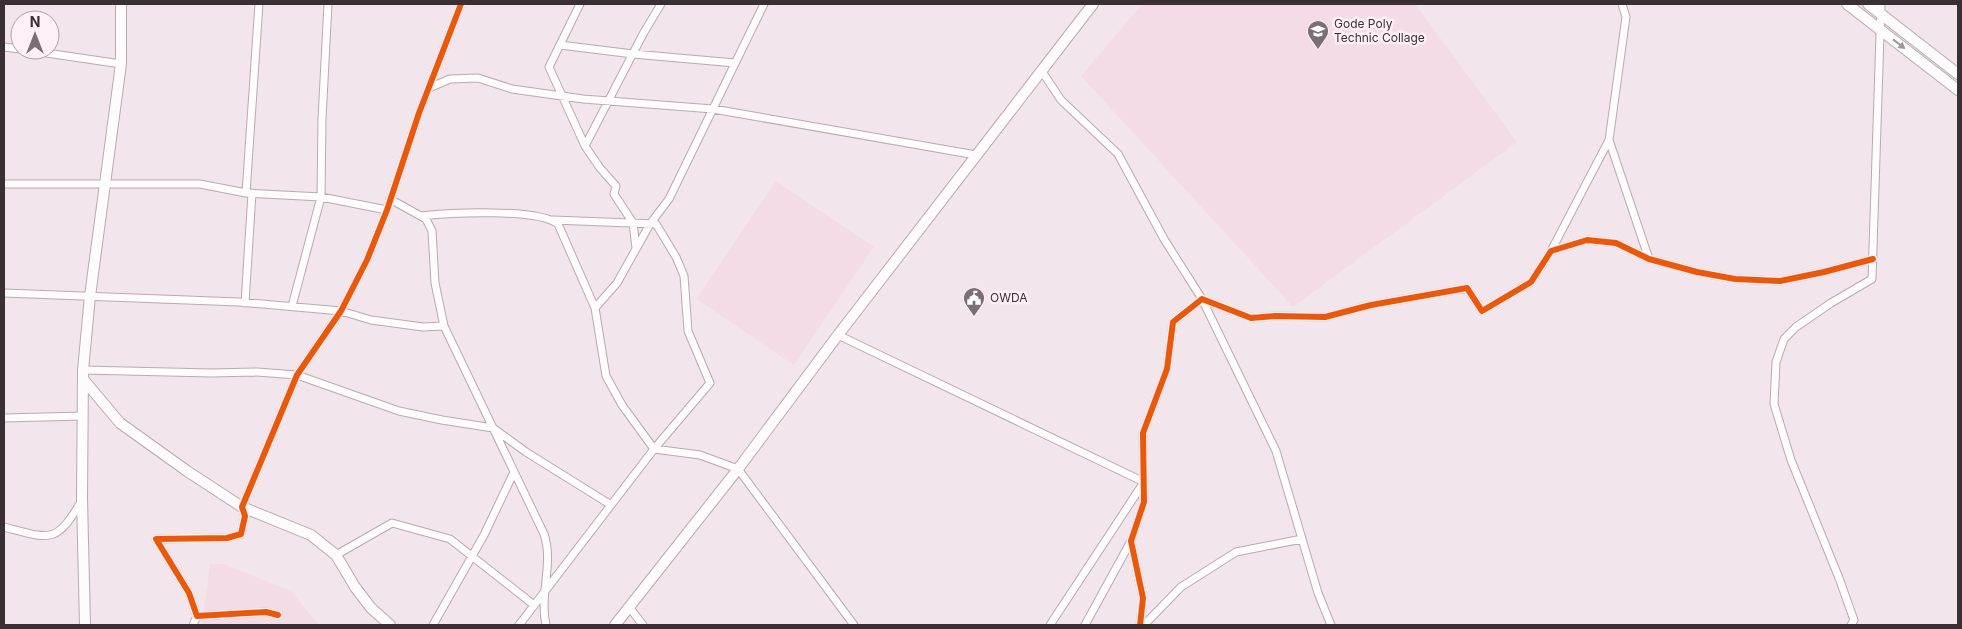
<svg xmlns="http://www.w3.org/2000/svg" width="1962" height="629" viewBox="0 0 1962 629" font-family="Inter,sans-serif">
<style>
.built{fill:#f4dce7}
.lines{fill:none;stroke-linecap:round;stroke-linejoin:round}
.street-casing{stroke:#b6acb0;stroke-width:9}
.secondary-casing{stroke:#b6acb0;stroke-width:12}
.street{stroke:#fdfbfc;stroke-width:7}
.secondary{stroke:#fdfbfc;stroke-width:10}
.cycleway-casing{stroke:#ffeff6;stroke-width:9}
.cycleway{stroke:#e8590c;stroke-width:6}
.oneway{fill:#9c9698}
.labels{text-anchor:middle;stroke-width:5;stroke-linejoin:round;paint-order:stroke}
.poi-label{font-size:12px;fill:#3a3034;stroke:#ffeff6;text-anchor:start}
</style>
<rect width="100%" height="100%" fill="#f2e5eb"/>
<path class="built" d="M1142,4H1415L1517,142L1293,307L1081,76Z
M776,181L874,247L794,365L696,299Z
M210,564H223L291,591L319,625H202Z"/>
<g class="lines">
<g class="street-casing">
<path id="street" d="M580,4L549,67L585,146
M560,45L633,54L735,63
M4,47L20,49
M26,50L121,64
M1041,70L1061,100L1118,154L1164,239L1202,299L1276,451L1318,593L1331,625
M429,88L450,79L478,78L512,89L583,99L713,109L976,155
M1609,140L1649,259
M4,184H200L246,193L321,197L387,210
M246,193L259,4
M390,199L426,219L432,231L435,283L444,326L544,534C554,563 539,595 546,625
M421,216C449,213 537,208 558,224L595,308L606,376L622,405L654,449L700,455L738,469L854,625
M636,248L633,223L614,194L616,186L600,168L585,146L643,34L661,4
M1551,251L1609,140L1626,17L1622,4
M4,293L239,302L341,311L371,320L423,327L444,326
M245,303L252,193
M292,306L321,197L322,119L328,4
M595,308L617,283L650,224L669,199L764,4
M838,335L1144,482L1050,625
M83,370L211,373L257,372L297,375L399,411L442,420L493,428L526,452L611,505
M4,418L83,416
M4,527C50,539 56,545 82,500
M336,555L392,523L450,539L534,605
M629,607L643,625
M278,615L266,612L197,616L189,593L156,539L227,538L241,534L245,516L242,507L297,375L341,311L367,260L387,210L419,113L461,4
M193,625L197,616
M433,625L484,535L514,472
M519,625L654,449L710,383L688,331L684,276L676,257L656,224L553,220
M1085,625L1131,541
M1140,625L1143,598L1131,541L1144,502L1143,433L1167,369L1173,322L1202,299L1251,318L1275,316L1325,317L1371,305L1467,288L1482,311L1531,282L1551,251L1587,240L1616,243L1649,259L1697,272L1735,279L1780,281L1824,272L1873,259
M1144,625L1181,587L1236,552L1302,539
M1851,625L1854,620L1839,578L1791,460L1774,404L1776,362L1784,339L1796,327L1831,303L1872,279L1881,4"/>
</g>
<g class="secondary-casing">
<path id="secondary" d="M1847,4L1958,90
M1868,4L1958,74
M83,379L120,423L187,471L242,507L311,535L336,555L355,587L371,608L390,625
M85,625L82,499L83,370L90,296L121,64V4
M615,625L738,469L838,335L1093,4"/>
</g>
<use href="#street" class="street"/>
<use href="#secondary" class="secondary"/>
<g class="cycleway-casing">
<path id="cycleway" d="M278,615L266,612L197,616L189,593L156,539L227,538L241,534L245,516L242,507L297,375L341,311L367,260L387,210L419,113L461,4
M1140,625L1143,598L1131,541L1144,502L1143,433L1167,369L1173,322L1202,299L1251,318L1275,316L1325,317L1371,305L1467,288L1482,311L1531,282L1551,251L1587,240L1616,243L1649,259L1697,272L1735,279L1780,281L1824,272L1873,259"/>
</g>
<use href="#cycleway" class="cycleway"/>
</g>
<defs><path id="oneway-solid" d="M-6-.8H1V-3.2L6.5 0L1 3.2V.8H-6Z" transform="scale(1.25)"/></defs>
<use class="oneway" href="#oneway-solid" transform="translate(1899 44) rotate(38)"/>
<defs>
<g id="school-pin" transform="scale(1.125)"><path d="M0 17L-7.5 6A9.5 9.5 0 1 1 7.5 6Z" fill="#7a6f74" stroke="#ffeff6"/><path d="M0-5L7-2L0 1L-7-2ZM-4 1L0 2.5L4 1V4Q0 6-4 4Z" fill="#fff"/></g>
<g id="civic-pin" transform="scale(1.125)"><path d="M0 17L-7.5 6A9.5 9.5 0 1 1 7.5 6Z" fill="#7a6f74" stroke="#ffeff6"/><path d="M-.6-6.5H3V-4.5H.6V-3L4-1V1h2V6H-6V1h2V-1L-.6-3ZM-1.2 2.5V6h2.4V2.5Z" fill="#fff"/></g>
</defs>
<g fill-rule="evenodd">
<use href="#school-pin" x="1318" y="31"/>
<use href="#civic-pin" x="974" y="298"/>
</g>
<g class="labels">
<g class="poi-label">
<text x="1334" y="28">Gode Poly<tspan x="1334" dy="14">Technic Collage</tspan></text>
<text x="990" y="302">OWDA</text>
</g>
</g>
<rect width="1962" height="629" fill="none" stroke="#3a3034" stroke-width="10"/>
<g transform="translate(35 35)"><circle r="24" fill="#ffeff6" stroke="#b0a3a8"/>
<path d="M0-4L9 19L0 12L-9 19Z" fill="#7a6f74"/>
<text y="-8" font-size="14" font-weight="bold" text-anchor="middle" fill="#3a3034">N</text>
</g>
</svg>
